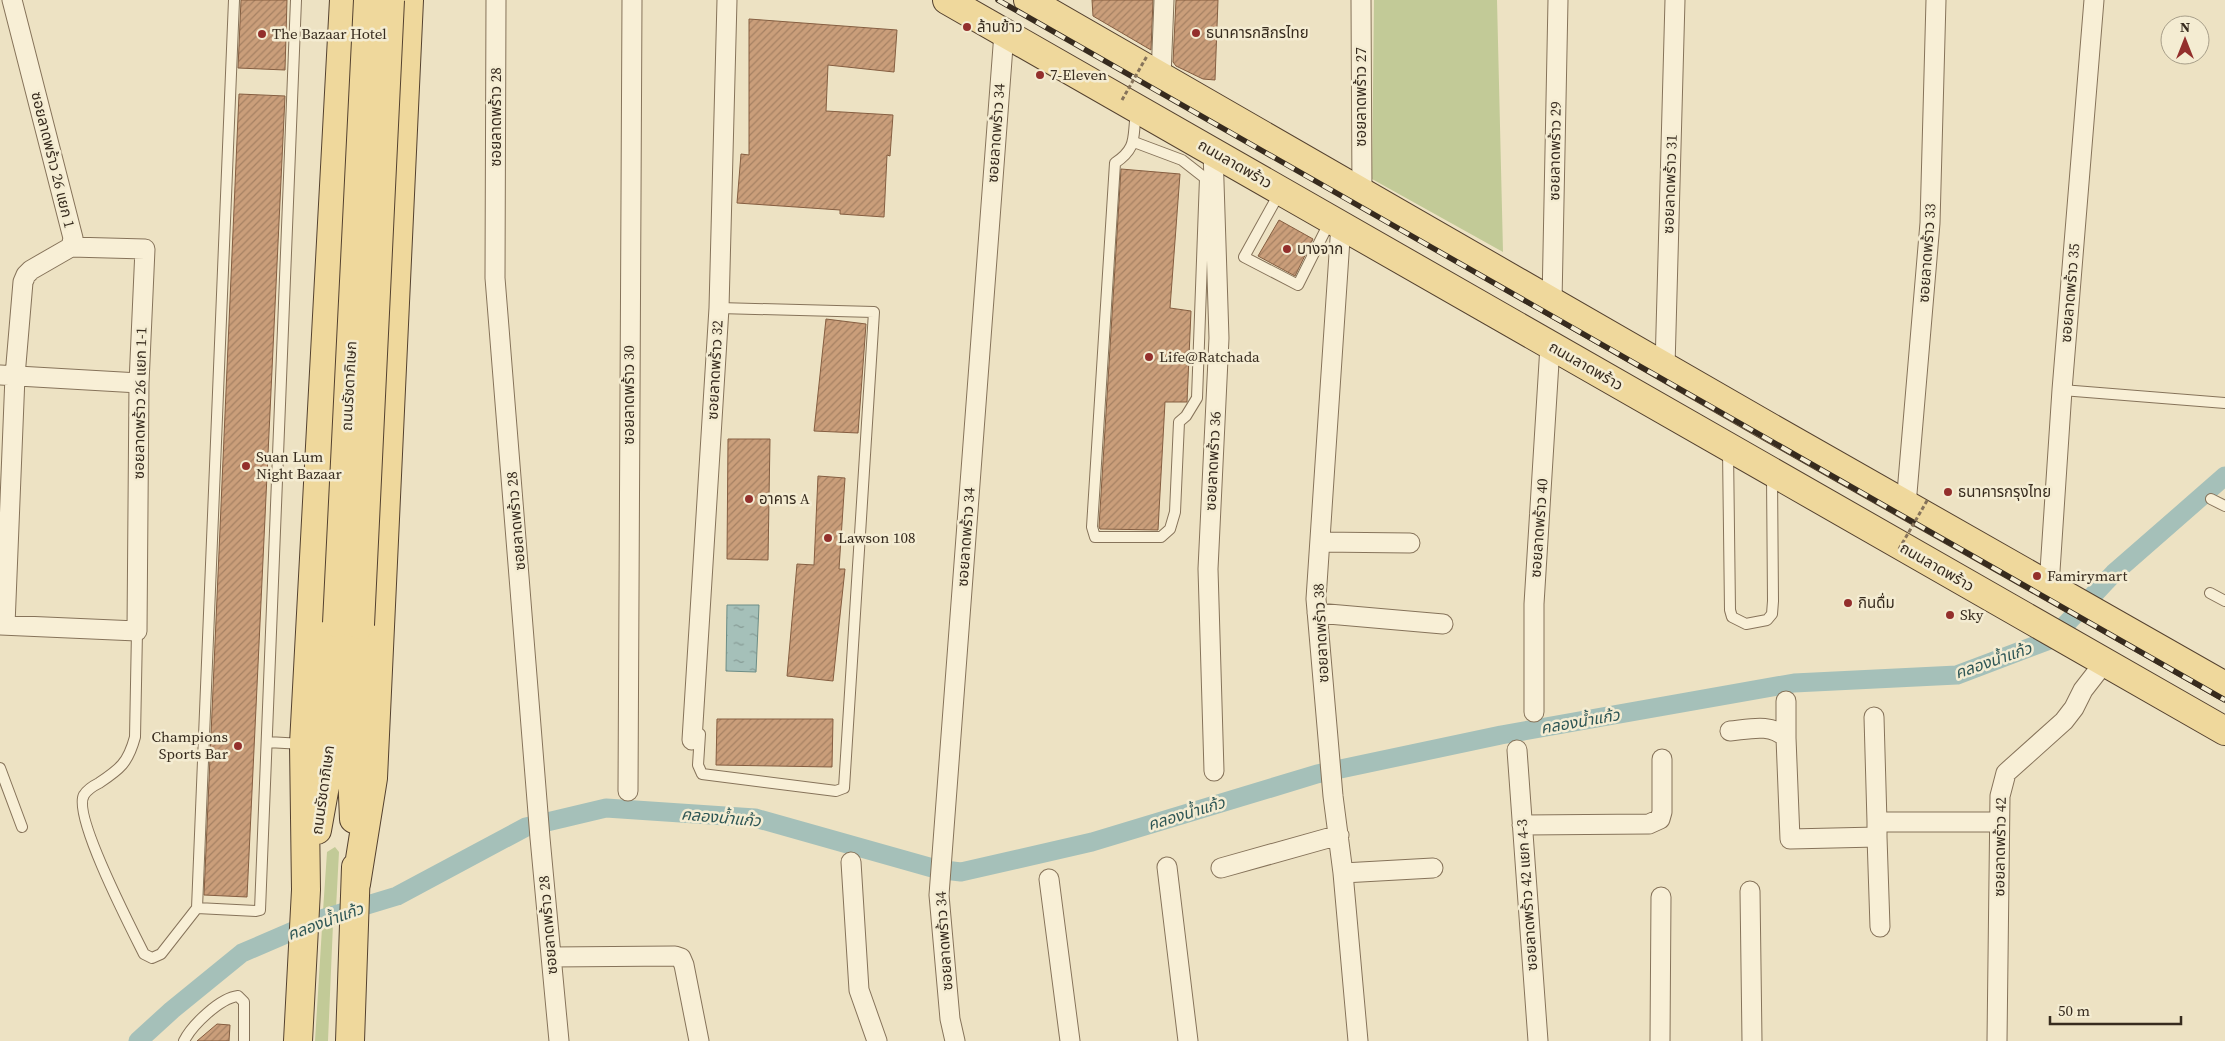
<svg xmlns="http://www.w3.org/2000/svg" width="2225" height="1041" viewBox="0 0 2225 1041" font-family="'Source Serif 4','Noto Sans Thai',serif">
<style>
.grass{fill:#c2ca97}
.water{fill:url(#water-ripples);stroke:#6c8d86}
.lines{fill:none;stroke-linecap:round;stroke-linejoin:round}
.canal{stroke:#a5c0b9;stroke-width:19}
.building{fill:url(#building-hatch);stroke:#855e41}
.service-casing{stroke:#86735a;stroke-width:12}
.minor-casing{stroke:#86735a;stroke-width:21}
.primary-casing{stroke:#54412f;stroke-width:30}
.service{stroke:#f8efd6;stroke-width:10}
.minor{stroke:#f8efd6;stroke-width:19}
.primary{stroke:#efd89c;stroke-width:28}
.rail-casing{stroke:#372b1e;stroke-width:5.5}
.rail{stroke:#f4ecd2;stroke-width:4;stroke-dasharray:11;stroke-linecap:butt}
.primary-bridge-casing{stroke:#54412f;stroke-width:30;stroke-linecap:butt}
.path-bridge{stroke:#86735a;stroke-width:3;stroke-dasharray:4 2.5;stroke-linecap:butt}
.primary-bridge{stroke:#efd89c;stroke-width:28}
.poi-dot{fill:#932f2c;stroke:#f4ecd2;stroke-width:2}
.labels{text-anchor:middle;stroke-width:5;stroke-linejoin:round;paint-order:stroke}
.poi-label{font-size:15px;fill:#372b1e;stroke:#f4ecd2;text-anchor:start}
.street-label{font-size:15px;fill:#372b1e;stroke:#f4ecd2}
.water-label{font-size:16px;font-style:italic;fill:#2e5655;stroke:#f4ecd2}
</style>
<defs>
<pattern id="water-ripples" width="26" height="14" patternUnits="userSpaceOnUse" patternTransform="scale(1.25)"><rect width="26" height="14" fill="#a5c0b9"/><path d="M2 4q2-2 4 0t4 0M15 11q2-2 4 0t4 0" fill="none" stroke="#879c96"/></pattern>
<pattern id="building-hatch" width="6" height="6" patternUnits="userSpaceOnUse" patternTransform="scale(1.25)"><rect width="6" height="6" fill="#ca9e7a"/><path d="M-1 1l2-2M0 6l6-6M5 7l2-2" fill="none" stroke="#a58163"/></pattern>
</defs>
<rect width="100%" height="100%" fill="#ede2c3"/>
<path class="grass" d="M1374,0H1497L1503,252L1372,179Z
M335,847L339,852L336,908L323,911L327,852Z
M333,924L328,1041H315L322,928Z"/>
<path class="water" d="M727,605H759L756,672L726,671Z"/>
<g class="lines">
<path class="canal" d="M138,1041L172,1010L242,953L321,919L397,896L526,827L606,808L755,818L936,869L961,872L1092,842L1317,774L1501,735L1794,683L1957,675L2052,639L2114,573L2225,476"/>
</g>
<path class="building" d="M241,0H287L285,70L238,68Z
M1092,0H1153L1151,50L1093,16Z
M1176,0H1218L1215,80L1203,79L1176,66L1173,62Z
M749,19L897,30L894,72L828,65L826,111L893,115L890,156L887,155L884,217L840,214V210L737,203L741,154L749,155Z
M239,94L285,96L247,897L204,895Z
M1121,169L1180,174L1170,308L1191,311L1187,402H1165L1158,530L1100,529L1099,527Z
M1279,220L1313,239L1295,276L1258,256Z
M826,319L866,324L858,433L814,431Z
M728,439H770L768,560L727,559Z
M818,476L845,478L839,569H845L833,681L787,676L797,564L814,565Z
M717,719H833L832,767L716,765Z
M217,1024L230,1025L229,1041H197Z"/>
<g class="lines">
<g class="service-casing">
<path id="service" d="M234,0L197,908L256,911L260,910L296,0
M1134,142L1182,160L1205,178L1197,398L1186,416L1179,422L1175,512L1170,529L1161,537H1095L1092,527L1115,163C1140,146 1131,135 1137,109
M1280,192L1244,257L1298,285L1331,219
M2062,390L2225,403
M1728,450L1730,610L1732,617L1746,624L1767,620L1772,614L1773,601L1772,475
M2211,499L2225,506
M2210,593L2225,601
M137,631L135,737C128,763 120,769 99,783C93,786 87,790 84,795C72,814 132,930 144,954L152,958L161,954L197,908
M700,734L698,765L702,774L836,791L844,788L874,312L719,308
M267,742L303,744
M0,768L22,827
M184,1041C192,1025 220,998 238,996L244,1002V1041"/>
</g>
<g class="minor-casing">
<path id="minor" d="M496,0L495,278L540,838L559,1041
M1361,0L1362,193
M1161,76L1164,0
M1213,151L1219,338L1208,569L1214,771
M1341,224L1316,599L1333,796L1343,873L1358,1041
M1552,302L1558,0
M1665,367L1675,0
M0,375L139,383
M1906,505L1930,223L1936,0
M1320,542L1410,543
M2049,586L2062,390L2094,0
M1317,613L1443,624
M0,625L137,631L139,383L145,249L71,247
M5,625L15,376L23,282L26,275L31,270L71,247L73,238L12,0
M1534,712V604L1550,346
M1874,717L1877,822
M1730,731C1750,729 1771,723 1786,738L1790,839L1877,837V822H1999
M1786,738V701
M692,740L719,308L727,0
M1517,750L1538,1041
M628,791L632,0
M1522,825L1649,824L1660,819L1662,812V759
M1877,837L1880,927
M851,862L859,990L877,1041
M1167,867L1188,1041
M1221,868L1339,835
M1343,873L1433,868
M1049,879L1070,1041
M1750,891L1752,1041
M551,957L675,956L681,958L684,965L699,1041
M955,1041L950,1019L939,895L1004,33
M1660,1041L1661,897
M1997,1041L2000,796L2006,773L2064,721L2074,708L2083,690L2104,663"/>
</g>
<g class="primary-casing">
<path id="primary" d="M947,0C1374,243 1798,490 2225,731
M1028,0L1766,425L2225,686
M354,819L352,772L360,625
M317,830L328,769L337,623
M356,884L373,778L409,0
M298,1041L306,890L304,744L344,0
M350,1041L356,867"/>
</g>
<use href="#service" class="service"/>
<use href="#minor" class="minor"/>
<use href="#primary" class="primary"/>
<g class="rail-casing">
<path id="rail" d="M998,0L2225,700"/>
</g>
<use href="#rail" class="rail"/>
<g class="primary-bridge-casing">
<path id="primary-bridge" d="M337,623L368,0
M360,625L390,0"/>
</g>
<path class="path-bridge" d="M1122,100L1147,56
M1899,549L1928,499"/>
<use href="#primary-bridge" class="primary-bridge"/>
</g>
<g class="poi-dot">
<circle cx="967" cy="27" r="5"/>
<circle cx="1196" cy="33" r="5"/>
<circle cx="262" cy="34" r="5"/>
<circle cx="1040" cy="75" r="5"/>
<circle cx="1287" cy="249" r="5"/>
<circle cx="1149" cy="357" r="5"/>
<circle cx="246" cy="466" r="5"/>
<circle cx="1948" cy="492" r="5"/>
<circle cx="749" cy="499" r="5"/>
<circle cx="828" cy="538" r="5"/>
<circle cx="2037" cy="576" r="5"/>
<circle cx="1848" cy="603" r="5"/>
<circle cx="1950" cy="615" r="5"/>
<circle cx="238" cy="746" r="5"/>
</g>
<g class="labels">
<g class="poi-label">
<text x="977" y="32">ล้านข้าว</text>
<text x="1206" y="38">ธนาคารกสิกรไทย</text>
<text x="272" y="39">The Bazaar Hotel</text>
<text x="1050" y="80">7-Eleven</text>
<text x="1297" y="254">บางจาก</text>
<text x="1159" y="362">Life@Ratchada</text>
<text x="256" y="462">Suan Lum<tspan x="256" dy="17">Night Bazaar</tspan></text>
<text x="1958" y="497">ธนาคารกรุงไทย</text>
<text x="759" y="504">อาคาร A</text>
<text x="838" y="543">Lawson 108</text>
<text x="2047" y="581">Famirymart</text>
<text x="1858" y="608">กินดื่ม</text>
<text x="1960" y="620">Sky</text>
<text x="228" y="742" text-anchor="end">Champions<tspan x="228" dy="17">Sports Bar</tspan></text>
</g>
<g class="street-label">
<text transform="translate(1361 97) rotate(-90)" y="5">ซอยลาดพร้าว 27</text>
<text transform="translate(496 117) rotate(-90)" y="5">ซอยลาดพร้าว 28</text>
<text transform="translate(996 133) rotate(-86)" y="5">ซอยลาดพร้าว 34</text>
<text transform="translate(1555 151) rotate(-89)" y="5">ซอยลาดพร้าว 29</text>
<text transform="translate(53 160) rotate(76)" y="5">ซอยลาดพร้าว 26 แยก 1</text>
<text transform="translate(1235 164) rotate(30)" y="5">ถนนลาดพร้าว</text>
<text transform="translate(1670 184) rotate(-88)" y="5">ซอยลาดพร้าว 31</text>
<text transform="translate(1927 253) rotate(-86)" y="5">ซอยลาดพร้าว 33</text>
<text transform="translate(2070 293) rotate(-85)" y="5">ซอยลาดพร้าว 35</text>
<text transform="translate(1586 366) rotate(30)" y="5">ถนนลาดพร้าว</text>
<text transform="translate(715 370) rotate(-87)" y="5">ซอยลาดพร้าว 32</text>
<text transform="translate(349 386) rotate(-87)" y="5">ถนนรัชดาภิเษก</text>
<text transform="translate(629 395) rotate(-90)" y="5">ซอยลาดพร้าว 30</text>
<text transform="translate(140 403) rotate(-89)" y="5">ซอยลาดพร้าว 26 แยก 1-1</text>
<text transform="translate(1213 461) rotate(-87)" y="5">ซอยลาดพร้าว 36</text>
<text transform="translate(516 521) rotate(-95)" y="5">ซอยลาดพร้าว 28</text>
<text transform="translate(1539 528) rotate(-86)" y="5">ซอยลาดพร้าว 40</text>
<text transform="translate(966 537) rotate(-86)" y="5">ซอยลาดพร้าว 34</text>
<text transform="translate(1937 567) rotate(30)" y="5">ถนนลาดพร้าว</text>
<text transform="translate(1321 633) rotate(-93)" y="5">ซอยลาดพร้าว 38</text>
<text transform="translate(323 790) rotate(-82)" y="5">ถนนรัชดาภิเษก</text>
<text transform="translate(2000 847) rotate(-89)" y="5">ซอยลาดพร้าว 42</text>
<text transform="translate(1527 895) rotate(-94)" y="5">ซอยลาดพร้าว 42 แยก 4-3</text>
<text transform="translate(548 925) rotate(-95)" y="5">ซอยลาดพร้าว 28</text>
<text transform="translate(944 941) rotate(-94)" y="5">ซอยลาดพร้าว 34</text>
</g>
<g class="water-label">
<text transform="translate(1993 660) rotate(-19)" y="6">คลองน้ำแก้ว</text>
<text transform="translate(1580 721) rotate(-10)" y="6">คลองน้ำแก้ว</text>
<text transform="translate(1186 813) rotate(-17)" y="6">คลองน้ำแก้ว</text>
<text transform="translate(721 817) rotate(5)" y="6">คลองน้ำแก้ว</text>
<text transform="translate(325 921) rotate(-20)" y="6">คลองน้ำแก้ว</text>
</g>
</g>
<g transform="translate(2185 40)"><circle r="24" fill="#f4ecd2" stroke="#a89f8a"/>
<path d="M0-4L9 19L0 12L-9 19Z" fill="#932f2c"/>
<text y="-8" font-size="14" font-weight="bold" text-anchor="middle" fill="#372b1e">N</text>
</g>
<path d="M2050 1016v8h131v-8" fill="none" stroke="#372b1e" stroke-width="2.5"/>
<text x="2058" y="1016" font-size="15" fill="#372b1e" stroke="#f4ecd2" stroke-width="4" paint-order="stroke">50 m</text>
</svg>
